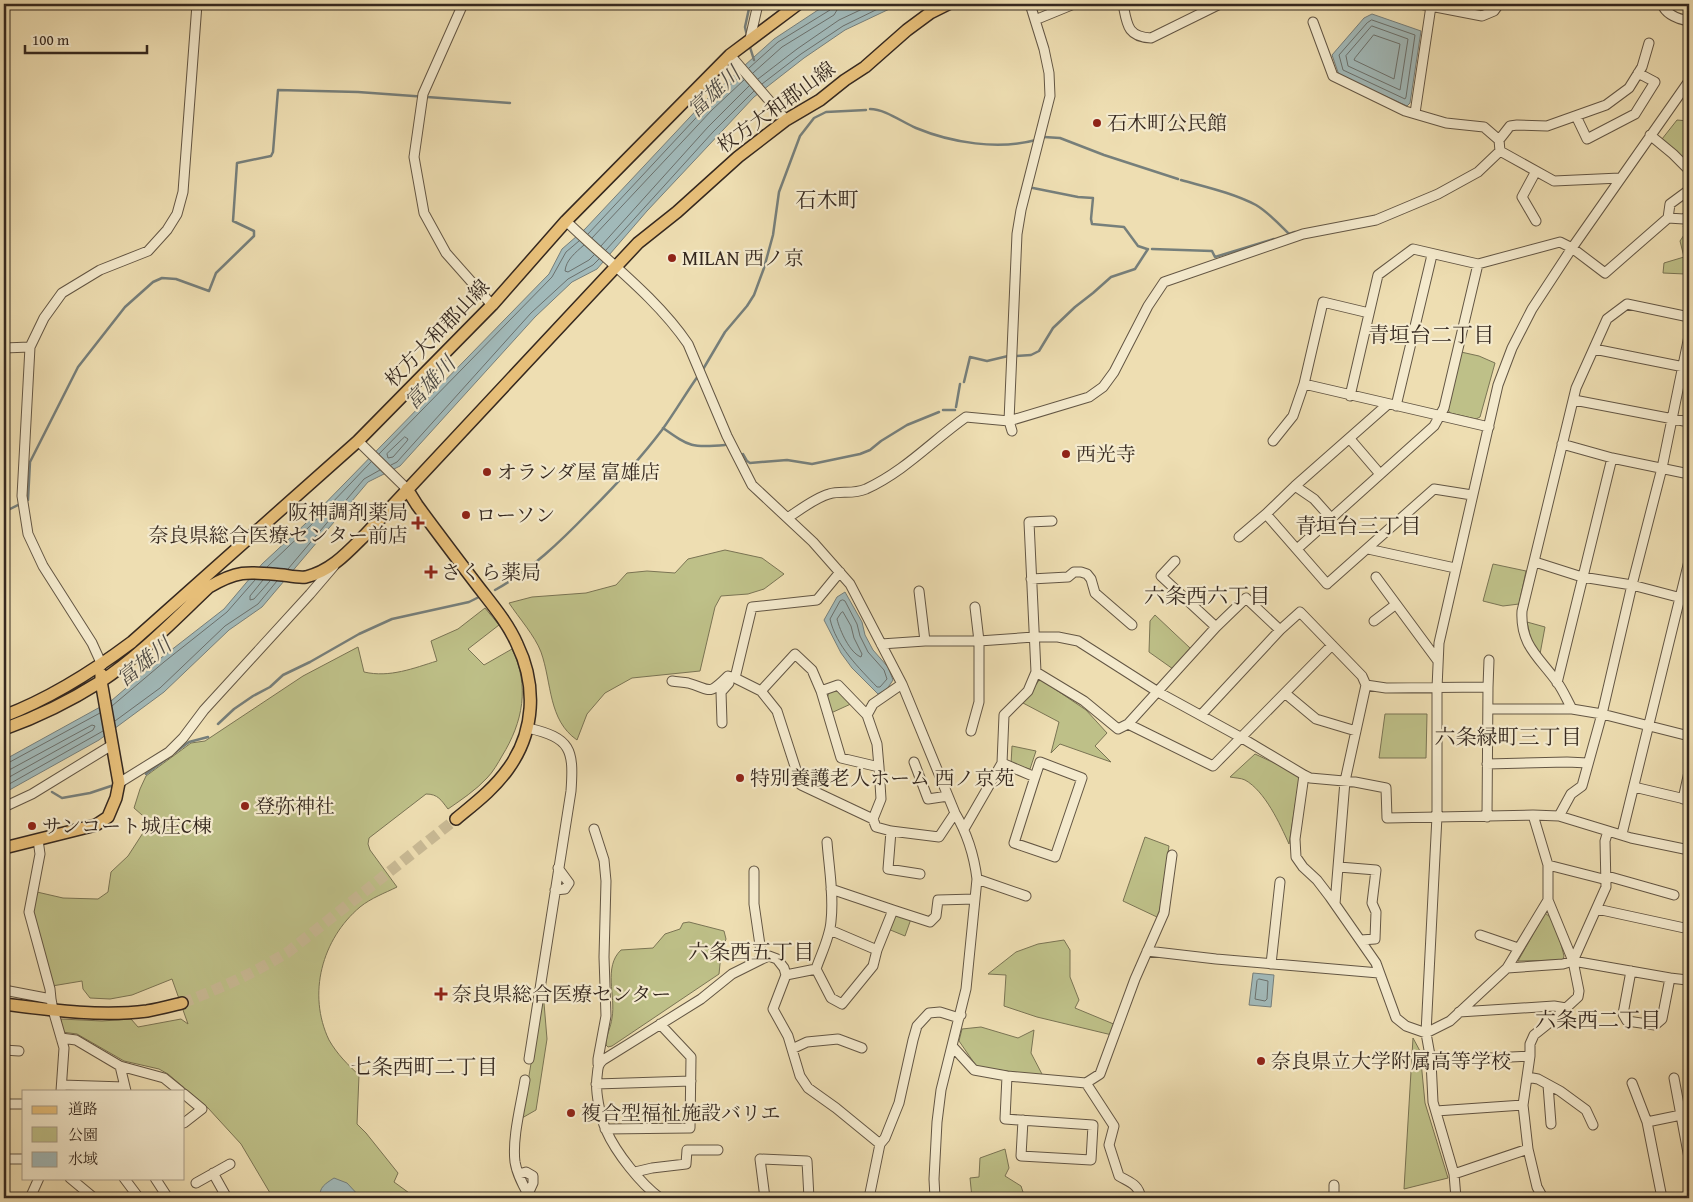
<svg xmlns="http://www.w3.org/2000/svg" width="1693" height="1202" viewBox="0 0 1693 1202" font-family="'Gentium Book Plus','Noto Serif JP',serif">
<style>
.green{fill:#bec088;stroke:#7a7454}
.water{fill:#a1b9b9;stroke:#767f7b}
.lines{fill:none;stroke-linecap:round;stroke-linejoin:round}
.shore{stroke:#6b706c;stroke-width:1}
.stream{stroke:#767f7b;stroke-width:2.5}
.major-tunnel{stroke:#c9ba95;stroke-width:11;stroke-dasharray:11 5.5;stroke-linecap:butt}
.minor-casing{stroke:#635644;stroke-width:11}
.major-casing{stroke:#35281f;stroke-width:14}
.minor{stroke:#f4eacd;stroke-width:9}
.major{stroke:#e7bf79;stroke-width:11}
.poi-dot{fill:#8f2418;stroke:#f4eacd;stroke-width:2}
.labels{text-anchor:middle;stroke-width:4.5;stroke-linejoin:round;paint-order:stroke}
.street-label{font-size:20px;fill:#35281f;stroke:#f4eacd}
.poi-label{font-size:20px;fill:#35281f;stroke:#f4eacd;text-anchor:start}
.water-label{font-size:21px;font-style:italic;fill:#504c46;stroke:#f4eacd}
.neighbourhood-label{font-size:21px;fill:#35281f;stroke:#f4eacd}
</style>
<rect width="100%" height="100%" fill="#eedeb2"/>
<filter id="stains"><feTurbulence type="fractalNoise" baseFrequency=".004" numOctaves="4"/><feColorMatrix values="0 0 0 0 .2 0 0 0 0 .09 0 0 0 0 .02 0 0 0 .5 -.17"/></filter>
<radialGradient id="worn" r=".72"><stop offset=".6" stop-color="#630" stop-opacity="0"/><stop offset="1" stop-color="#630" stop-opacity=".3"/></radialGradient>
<path class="green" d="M1677,120L1689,121V166L1662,139Z
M1689,221V311L1685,274L1663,273L1664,263L1684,257L1680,241L1686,232L1683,226Z
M1461,352L1479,356L1495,363L1480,417L1476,419L1450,413L1447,408Z
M725,550L762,558L784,574L764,589L748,594L721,596L715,607L700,671L632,678L605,693L587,714L577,740C548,720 552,683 541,652C535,636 519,618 509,603L532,597L586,593L616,585L627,573L647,571L675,573L688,559Z
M1493,564L1526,571L1519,604L1503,606L1483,601Z
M485,608L499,625L468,649L484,665L512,649C530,686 523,722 502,756C498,763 493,772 487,778C476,790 461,800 448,809C441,800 438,794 426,794L369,838L368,844L370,850L397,887C385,893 371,898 360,907C322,939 307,994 329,1040C337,1054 348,1065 359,1075L357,1124L366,1133L398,1173L394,1182L416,1198H273L241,1144L208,1108L168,1074L159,1069L124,1061L77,1034L62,1032L61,1019L102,1021L131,1019L138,1027L181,1019L188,1024L172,979L132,995L110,999L90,998L83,989L82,981L52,986L32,917L37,892L63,898L98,899L108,892L111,872L128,856L150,822L134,808L140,789L146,776L191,743L205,741L303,676L358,647L364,672C390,678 414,668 437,661L431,641L458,629Z
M1155,615L1190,648L1173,669L1149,652L1150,621Z
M1527,622L1545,627L1540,654L1532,644Z
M1040,679L1086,710L1107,733L1095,746L1111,762L1060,744L1051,753L1059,722L1023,703Z
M837,691L853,703L831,713L827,699L829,692Z
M1385,714H1427L1426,758H1379Z
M1012,746L1036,751L1030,769L1011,764Z
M1255,754L1300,775L1289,844C1280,824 1265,791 1245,780C1241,778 1235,778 1230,777Z
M1145,837L1169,846L1160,909L1157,917L1123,901Z
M896,911L912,916L905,936L888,929Z
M1545,913L1555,921L1564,956L1563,960L1518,961Z
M689,922L724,931L726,939L721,954L719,974L612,1046L608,1047L606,1045C606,1035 611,1027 612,1018C616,996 603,967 621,950L653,948L665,934L680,929L683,923Z
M1064,940L1070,950V977L1079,1000L1075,1008L1116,1025L1112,1035L1037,1017L1004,1006L1006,975L988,974L1016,952L1038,944Z
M543,991L547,1039L536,1110L522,1118Z
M981,1027L1018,1038L1034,1030L1031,1053L1043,1076L977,1067L959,1041L962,1029Z
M1413,1038L1420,1051L1425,1103L1448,1178L1404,1189Z
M1005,1149L1009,1168L1005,1176L1021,1186L1023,1192L1020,1198H972L970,1178L979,1177L980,1158Z"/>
<path class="water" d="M831,4H900L845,30L804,58L754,97L647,211L597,269L572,282L535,317L400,466L368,482L262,607L229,630L164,692L99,740L4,793V760L111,701L161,658L224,609L262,564L305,524L549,274L562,249L585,229L704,102L774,39L818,10Z
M1372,14L1421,31L1410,103L1407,106L1339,75L1332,55L1364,18Z
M845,592L862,622L865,635L873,650L888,667L893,680L887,689L878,694L852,668L841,653L824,620L837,597Z
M1253,973L1274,975L1271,1007L1249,1005Z
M334,1178L347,1183L361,1198H320C319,1187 325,1184 334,1178Z"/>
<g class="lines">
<path class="shore" d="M1372,20L1415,35L1406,97L1405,99L1343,70L1339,55L1367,23Z
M1372,26L1408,39L1400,90L1348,66L1346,56Z
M1374,35L1400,44L1394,79L1354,60L1355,58Z
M749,68L778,42L830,10L832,4
M753,73L782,47L834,15L837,10L838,4
M758,79L797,49L839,20L873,4
M762,84L801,54L843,26L888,4
M588,234L707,106L740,76
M592,238L712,110L744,80
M584,245C575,253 566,260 565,271L568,272L589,260L594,255
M601,246L708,127L749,86
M606,250L713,132L754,91
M405,437L408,439L407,441L393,457L388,458L387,454Z
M379,454L552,277L566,252L579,241
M391,465L397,462L531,313L568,279L593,265L599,259
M267,567L309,527L371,462
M288,569L364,479L380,470
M263,580L250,596V600L254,599L270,581
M843,600L845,601L857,624L860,636L868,652L884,670L887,679L880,687H877C859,668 836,646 830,619L840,601Z
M843,612L851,626L854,638L862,654L861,657C850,653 840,631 837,619L841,613Z
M112,706L164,662L227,612L255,580
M115,721L160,688L225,626L258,604L277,581
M4,764L8,763L100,713
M4,770L11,769L92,725L95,726L93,730L4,780
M4,787L103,731
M1259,979L1268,981L1267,999L1265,1001L1255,999L1257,981Z"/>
<path class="stream" d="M747,36L745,27L750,4
M749,44L754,60
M870,109C885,109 902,122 916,128C952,143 998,150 1036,140
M1044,137L1060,138L1104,155L1178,179
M1181,180C1206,187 1233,193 1256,205C1268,212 1279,224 1289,234L1295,232
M1033,188L1078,197L1093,198L1091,219L1092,224L1124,227L1138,246L1147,249
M1152,249L1212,251L1215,257L1274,239
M1016,356L1031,355L1039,351L1053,328L1075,307L1093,293L1111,277L1135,269L1148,249
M702,371L725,332L747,306L754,295L764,268L773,235L779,192L800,136L814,118L826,112L866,110
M964,382L970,357L987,361L1008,356
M956,407L960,384
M943,410H955
M663,428C690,447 692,448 725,445
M743,454L747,461L750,463L787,460L812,464L860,454L870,450L881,441L907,425L939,412
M4,512L28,500L30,462L78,367L125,307L153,282L162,278L176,279L209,291L216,273L254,236V231L233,221L237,163L271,156L273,152L278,90L358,92L510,103
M495,590C531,570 560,542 589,512C615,486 640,459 662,430C675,412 686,393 698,376
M218,724L234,709L253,696L270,687L283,675L310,662L359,634L392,619L469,602L479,597
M146,774L189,742L208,737
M52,792L62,798L90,793L111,786"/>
<path class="major-tunnel" d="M182,1003C219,989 254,973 288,952L456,819"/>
<g class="minor-casing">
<path id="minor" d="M463,4L423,94L414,157L424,213L446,253L492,305
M1123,4C1127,24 1127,37 1151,38L1220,4
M1420,4L1482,16L1494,11L1499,4
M1662,4C1666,15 1678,19 1689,21
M1035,20L1074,4
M750,39L758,4
M730,55L786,120
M1415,113L1431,6
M1576,116L1587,139L1635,114L1655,82L1638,73
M1650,135L1673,154L1689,170
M1499,140L1510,126L1517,125L1547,126L1606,105L1629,88L1642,67L1649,43
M1500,151L1554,181L1620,178
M1689,190L1670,204L1668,218L1684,219L1689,215
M566,221C607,261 656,297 688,344L727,436L752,485L813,542L850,584L902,684L955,813C967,833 974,855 977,879L966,989L941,1090L937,1122L934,1179L935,1198
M1536,221L1522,197L1536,171
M4,348L30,347
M1594,349L1689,368
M1304,384L1489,427
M1350,396L1378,275L1413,249L1478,264L1560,242L1572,248L1605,273L1668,218
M1574,400L1689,422
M1396,406L1432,255
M1012,431L1009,421L1017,234L1021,210L1050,96L1049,73L1044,49L1030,4
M1350,439L1380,474
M358,441L407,489
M1273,441L1293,416L1304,384L1323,302L1369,313
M1562,444L1612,458L1689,474
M1295,486L1314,499L1331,518
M1266,514L1327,584L1434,489L1472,495
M789,517C801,509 815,498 829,494C841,490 852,495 866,489C905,471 932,441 966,417L1009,421L1089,397L1103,387L1114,372L1148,306L1164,282L1303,234L1376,220L1438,194L1478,172L1500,151L1499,140L1484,127L1446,123L1405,111L1333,76L1313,22
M1052,521L1029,522L1036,672L1084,701L1118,729L1128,724L1216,627L1246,598L1280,630
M1239,537L1266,514L1295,486L1388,404
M1297,549L1434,426L1444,408L1478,264
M1368,549L1455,568
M1175,561L1161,576L1216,627
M1535,562L1582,577L1632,585L1689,600
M1376,577L1438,661
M1031,579L1068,577L1074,572H1081L1087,574L1091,579L1095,593L1132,625
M919,591L925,641
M1374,621L1395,605
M881,644L925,641H979L1034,637H1058L1078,641L1158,692L1242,738L1304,775L1310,778L1355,782L1386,788L1387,818L1533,815L1559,816L1631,838L1689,850
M102,665L92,643L43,566L28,534L22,496L30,347L44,318L62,293L100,270L148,251L167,230L177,214L183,192L197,4
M672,681C677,682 683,682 688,683C711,689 707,697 728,676L735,678
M1557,683L1612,458
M1488,687L1489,660
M761,691L735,678L752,607L817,600L840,572
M821,691L841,758L879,767L881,799L873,819L801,785L777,711L761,691L795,654L812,670L821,691L838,685L867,715L873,704L902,684
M1286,694L1316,719L1356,731
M1488,709H1572L1602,714L1689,736
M1572,709C1567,700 1563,690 1557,682C1539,657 1520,645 1522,611L1576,388L1607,319L1627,304L1689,317
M867,715L877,744L879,767
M1201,715L1280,630L1300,612L1362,676L1366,685L1386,688L1488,687L1487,817
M722,723L721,692L729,683
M1128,724L1213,766L1332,645
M528,728C571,738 574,749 571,791L529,1059
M971,731L979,702V641L975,607
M914,762L928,799L948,796
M1002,763L1035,777L1040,762L1082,778L1055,857L1014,843L1035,777
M1487,764L1567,762L1588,763
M1304,775L1295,839L1296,857L1303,867L1317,880L1330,897L1376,963L1396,1018L1406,1026L1426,1033L1450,1021L1507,968L1548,900V865L1533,815
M119,783L169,752L183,738L204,710L310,594L334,566
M1634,787L1689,800
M1683,799L1689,772
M4,807L32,794L112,745
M1559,816L1571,794L1582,786L1602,714L1632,585L1662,468L1689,336
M873,819L876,827L891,831L939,837L955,813
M594,829L604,860L606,881L604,957L606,1016L598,1059V1064
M964,829L1002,763L1004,715L1028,691L1036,672
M891,831L888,869L920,874
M1622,834L1689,561
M38,840L40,854L29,912L50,989L51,999
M827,842C829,868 834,895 831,921C830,937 821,954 816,969L786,975L773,1009L788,1036L800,1076L808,1088L836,1108L880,1144
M1548,865L1607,880
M1339,867L1376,870L1372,903L1376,912L1375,939L1361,940
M754,871V904L762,959
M1607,876L1674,895
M977,879L1026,896
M555,890L565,889L569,883L558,868
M1548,900L1573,961
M1335,904L1345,781L1366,685
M1597,909L1689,929
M893,910L930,922L936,916L938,900L975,899
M830,930L877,950L893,910L831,889
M1480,935L1518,948
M1147,951L1216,959L1379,973
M1271,964L1280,882
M1507,968L1563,964L1573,961L1670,978L1662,1019L1655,1025L1627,1021L1623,1014L1631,971
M816,969L831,998L842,1004L873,966L877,950
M1670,978L1687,980
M4,990L51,999L53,1010L64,1048L61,1091
M1459,1012L1554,1006L1566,1008
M61,1038L76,1040L120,1066L164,1078L180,1091
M953,1047L974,1070L1007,1076L1086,1083L1100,1074L1135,979L1164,913L1172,855
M792,1049L807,1042L838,1039L862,1048
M4,1050L19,1051
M1431,1061L1530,1056
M120,1066L126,1091
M1007,1076L1005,1119L1093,1125L1091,1160L1021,1156L1023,1120
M1527,1077L1538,1079L1560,1091L1586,1110L1593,1125
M1674,1078L1689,1158
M525,1080C521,1105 512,1138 515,1162C517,1175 524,1187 530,1198
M1086,1083L1114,1126L1109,1145L1119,1176C1131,1183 1138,1184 1141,1198
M1632,1083L1647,1122L1662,1198
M596,1084L691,1081
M62,1085L124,1087
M1548,1085L1551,1124
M184,1094L202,1109L184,1123
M4,1104H24
M1436,1111L1523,1105
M1647,1122L1681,1115
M605,1129L690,1128L691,1057L660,1024
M1528,1149L1523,1105L1530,1056V1044L1534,1035L1554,1019L1578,997L1579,991L1573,961L1606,887L1605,841L1608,831
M4,1159H24
M635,1172L652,1168L686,1164L687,1150H718
M213,1173L227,1198
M519,1174L526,1172L533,1176V1183L528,1194
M1454,1174L1528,1149L1537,1187L1543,1198
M70,1178L94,1198
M124,1178L139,1198
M155,1178L168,1198
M196,1183L230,1164
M30,1198L39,1178
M660,1198C641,1184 616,1153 606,1130C600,1116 595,1091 597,1077C598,1070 597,1065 603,1060L701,999L732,974L762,959L769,956L777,959L784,968L786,975
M765,1198L760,1159L807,1161L809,1198
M869,1198L880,1144L885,1138L899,1103L913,1040L917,1026L929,1013L940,1012L956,1017L961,1015
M1334,1198V1185
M1456,1198L1454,1174L1433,1102L1431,1061L1426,1033L1437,816V688L1439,643L1498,385L1512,348L1532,309L1572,248L1689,81"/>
</g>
<g class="major-casing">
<path id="major" d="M407,489L417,505C436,531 455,556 474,581C489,601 507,621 517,644C537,685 535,732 508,769C494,789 474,804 456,819
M4,716C51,698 92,672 132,642L358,441L492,305L566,221L730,55L798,4
M4,729C37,717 70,701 100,682C140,656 175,619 209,587C239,569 250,572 283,575C290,576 299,578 306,577C331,571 347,553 365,535L638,243L677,212L738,157L786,120L820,100L845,80L865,67L907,30L930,13L948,4
M4,848L96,825L108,817L116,798L119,783L101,681V674
M4,1004C51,1010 100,1017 147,1011C159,1009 170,1006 182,1003"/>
</g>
<use href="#minor" class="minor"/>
<use href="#major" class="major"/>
</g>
<g class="poi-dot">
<circle cx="1097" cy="123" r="5"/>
<circle cx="672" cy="258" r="5"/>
<circle cx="1066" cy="454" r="5"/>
<circle cx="487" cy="472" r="5"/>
<circle cx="466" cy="515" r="5"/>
<path d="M415.5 515.5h5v5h5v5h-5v5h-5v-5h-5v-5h5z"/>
<path d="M428.5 564.5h5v5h5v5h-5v5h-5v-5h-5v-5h5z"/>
<circle cx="740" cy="778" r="5"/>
<circle cx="245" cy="806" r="5"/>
<circle cx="32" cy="826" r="5"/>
<path d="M438.5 986.5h5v5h5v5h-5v5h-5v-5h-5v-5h5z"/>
<circle cx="1261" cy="1061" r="5"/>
<circle cx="571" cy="1113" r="5"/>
</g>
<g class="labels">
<g class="street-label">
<text transform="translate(776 107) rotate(-36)" y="7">枚方大和郡山線</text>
<text transform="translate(437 333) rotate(-46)" y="7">枚方大和郡山線</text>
</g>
<g class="poi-label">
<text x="1107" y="130">石木町公民館</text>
<text x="682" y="265">MILAN 西ノ京</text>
<text x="1076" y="461">西光寺</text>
<text x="497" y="479">オランダ屋 富雄店</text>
<text x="408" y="519" text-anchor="end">阪神調剤薬局<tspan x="408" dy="23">奈良県総合医療センター前店</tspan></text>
<text x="476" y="522">ローソン</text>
<text x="441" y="579">さくら薬局</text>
<text x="750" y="785">特別養護老人ホーム 西ノ京苑</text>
<text x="255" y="813">登弥神社</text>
<text x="42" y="833">サンコート城庄C棟</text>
<text x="452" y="1001">奈良県総合医療センター</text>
<text x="1271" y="1068">奈良県立大学附属高等学校</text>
<text x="581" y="1120">複合型福祉施設バリエ</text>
</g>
<g class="water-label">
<text transform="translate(714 92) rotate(-43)" y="7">富雄川</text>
<text transform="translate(430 383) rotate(-47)" y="7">富雄川</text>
<text transform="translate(144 662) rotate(-39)" y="7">富雄川</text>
</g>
<g class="neighbourhood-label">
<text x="827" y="207">石木町</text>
<text x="1431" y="342">青垣台二丁目</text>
<text x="1358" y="533">青垣台三丁目</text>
<text x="1207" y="603">六条西六丁目</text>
<text x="1508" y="744">六条緑町三丁目</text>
<text x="751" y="959">六条西五丁目</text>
<text x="1598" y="1027">六条西二丁目</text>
<text x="424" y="1074">七条西町二丁目</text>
</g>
</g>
<rect width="1693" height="1202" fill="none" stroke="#eedeb2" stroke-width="20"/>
<rect x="5" y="5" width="1683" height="1192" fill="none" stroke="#35281f" stroke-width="2.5"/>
<rect x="10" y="10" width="1673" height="1182" fill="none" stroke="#35281f"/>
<rect x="22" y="1090" width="162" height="90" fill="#f4eacd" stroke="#a89c87"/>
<rect x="32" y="1106" width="25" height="8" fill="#e7bf79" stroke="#a89c87"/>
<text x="68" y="1114" font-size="15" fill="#35281f">道路</text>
<rect x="32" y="1127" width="25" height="15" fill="#bec088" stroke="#a89c87"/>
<text x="68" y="1140" font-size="15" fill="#35281f">公園</text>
<rect x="32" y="1152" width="25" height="15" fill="#a1b9b9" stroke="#a89c87"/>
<text x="68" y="1164" font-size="15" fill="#35281f">水域</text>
<path d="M25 45v8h122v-8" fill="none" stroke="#35281f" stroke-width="2.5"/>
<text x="32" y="45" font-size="15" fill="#35281f" stroke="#f4eacd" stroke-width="4" paint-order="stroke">100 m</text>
<rect width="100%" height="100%" filter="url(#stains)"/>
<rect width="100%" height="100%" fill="url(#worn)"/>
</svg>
